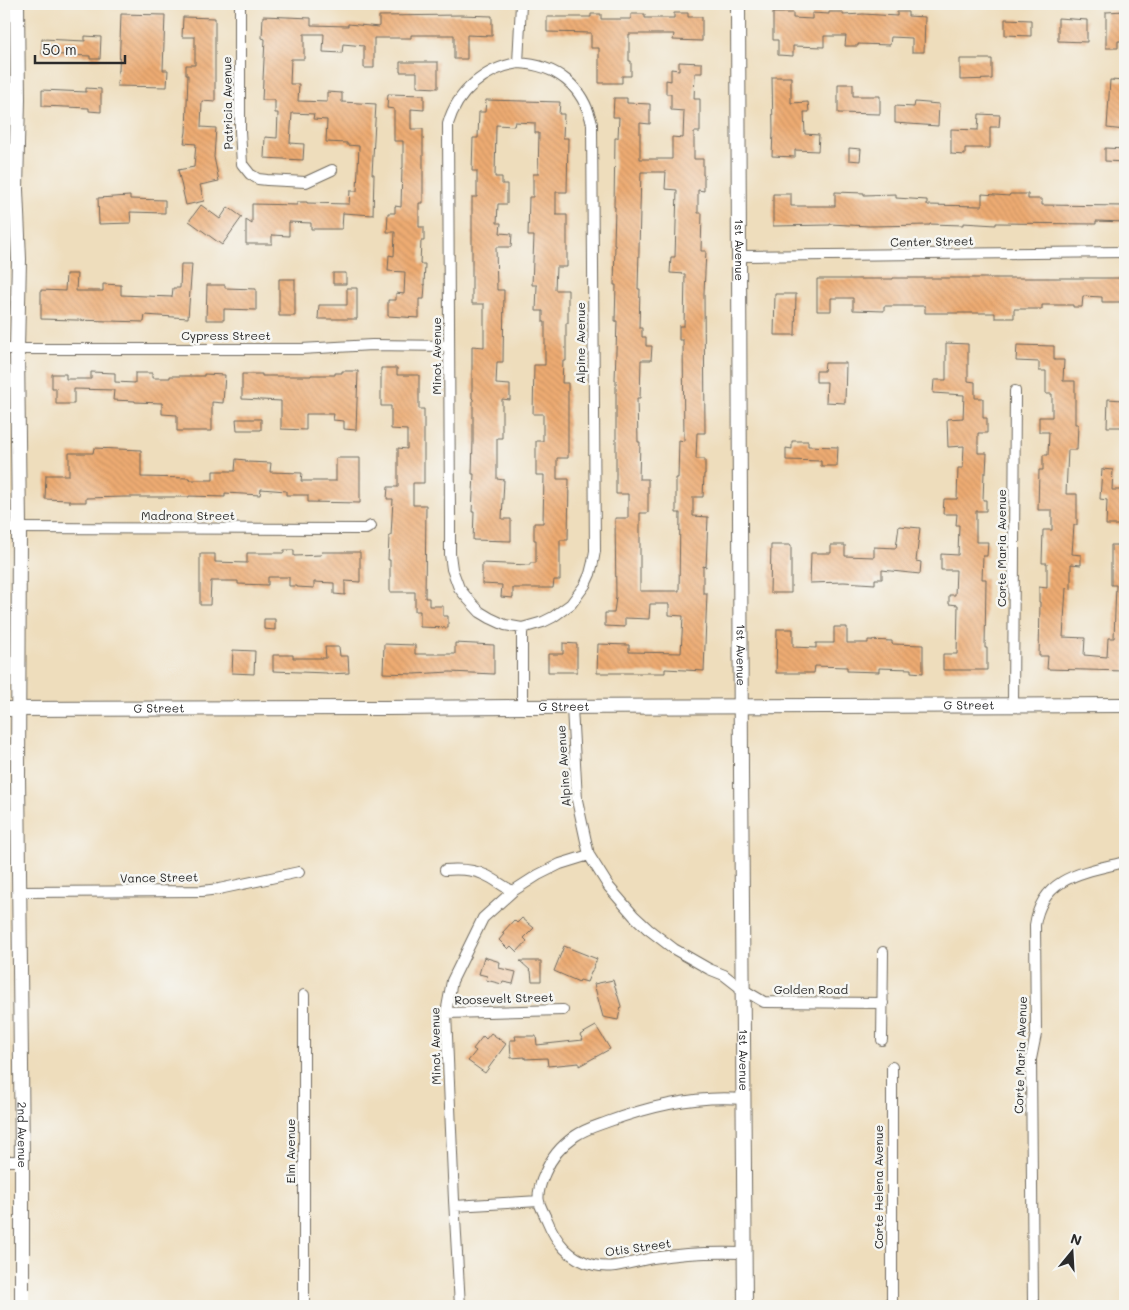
<svg xmlns="http://www.w3.org/2000/svg" width="1129" height="1310" viewBox="0 0 1129 1310" font-family="Mali,sans-serif">
<style>
.building{fill:url(#building-back-hatch);fill-rule:evenodd}
.lines{fill:none;stroke-linecap:round;stroke-linejoin:round}
.street-casing{stroke:#6f695e;stroke-width:12}
.secondary-casing{stroke:#6f695e;stroke-width:16}
.street{stroke:#fff;stroke-width:10}
.secondary{stroke:#fff;stroke-width:14}
.labels{text-anchor:middle;stroke-width:5;stroke-linejoin:round;paint-order:stroke}
.street-label{font-size:12px;fill:#2b2b2b;stroke:#f6f6f2}
</style>
<defs>
<pattern id="building-back-hatch" width="6" height="6" patternUnits="userSpaceOnUse" patternTransform="scale(1.25)"><rect width="6" height="6" fill="#edab72"/><path d="M-1 5l2 2M0 0l6 6M5-1l2 2" fill="none" stroke="#cb9363"/></pattern>
</defs>
<rect width="100%" height="100%" fill="#f6f6f2"/>
<filter id="ink" filterUnits="userSpaceOnUse"><feTurbulence type="fractalNoise" baseFrequency=".02" numOctaves="2"/><feDisplacementMap in="SourceGraphic" scale="10" xChannelSelector="R" yChannelSelector="G"/><feConvolveMatrix kernelMatrix="1 2 1 2 8 2 1 2 1" color-interpolation-filters="sRGB"/></filter>
<filter id="wash" filterUnits="userSpaceOnUse"><feTurbulence type="fractalNoise" baseFrequency=".0096" numOctaves="4" result="noise"/><feDisplacementMap in="SourceGraphic" scale="20" xChannelSelector="R" yChannelSelector="G"/><feGaussianBlur stdDeviation="1.12" result="paint"/><feColorMatrix in="noise" values="0 0 0 0 0 0 0 0 0 0 0 0 0 0 0 0 0 1.4 0 .05"/><feComposite in="paint" operator="in"/></filter>
<g filter="url(#wash)">
<rect width="100%" height="100%" fill="#eeddbc"/>
<g id="blocks">
<path class="building" d="M1125,11V41H1118V48H1106V12Z
M829,12H843V15L863,14L897,16V12H908V16L925,17L924,52H912V38L891,37L890,45L858,44V46H845L846,36H824V47L793,46V56L778,55V40H773V13H793V18L812,19V13L829,14Z
M674,13H688V17H702V41L673,40L674,34H629V61H631V76H622V83H599V48H591V33L547,32V17H591V14H601V19H631V14H645V18H674Z
M121,14L165,15L163,70H168L167,87L117,86L118,71H119Z
M461,15L492,16V36L467,35V59H454V35H411V38H374V68H364V46L343,44L342,53L323,52L324,34H304V59H291L290,84H299L298,101L327,102V92L342,93V102L376,104L372,174H374L373,215L343,213L342,229H311V223L289,222V236L272,235V244H246V220L252,224V204L297,205V202H307V203L349,204L350,191H357L359,146L347,145V143L326,142L327,120L313,119L314,114L292,113L290,143L304,144L303,160L264,158L265,137L277,138L278,113H275V100H262L265,39L262,38L263,16L311,18V25L348,26V24L379,27V16Z
M183,17L215,18V102L202,101L201,127L216,128L214,157L219,181L200,185L204,201L186,205L178,170L194,167L196,144L184,143L186,132L188,75H186V65H195V37H182Z
M1058,18L1087,20V42L1058,41Z
M1005,19L1031,20V36L1005,35Z
M85,36L101,37L100,59H90V56L42,54V39L85,41Z
M960,59H992V79L960,80Z
M400,62H438V88L417,87V72H400Z
M679,62L702,63V73H695L694,99H700V132H694V159H703V175H704V191L698,190V213H702L701,251H706L704,293L705,433H697L696,459H705V474H704L703,497H693V516L708,517L706,567L703,566V593H707L704,671L665,669V673H597L598,644L629,645V652L681,653L683,616L669,615V604H650L649,619L625,618V627L605,626V613H614L616,597L615,518H628V494H616V380H615L617,321H615L616,285H614L615,245H614L615,207H614L615,138H618L619,117H613L614,98H627V103L650,104V124L640,123V159H672V137L683,138L684,111L671,110V94H666V80L671,81V69L679,70ZM641,172H666L665,189L677,190L675,257H671L670,273L685,274L684,326H679V340H683L684,441L679,440L678,478H676V513H680L679,591H640V513H648V479H639L640,442H638L637,398H640L641,360H651L652,346H646V337H642V328H639L640,289H638Z
M772,77H791V103L808,102L809,112H804L805,134L819,135L818,151L795,150V157L772,156L773,131Z
M1110,80L1125,81V130L1107,128Z
M838,84H853V96H880V114L838,113Z
M86,88L101,89V112L89,111V108L42,106V90L86,92Z
M388,94L424,95V110L411,109V129H423V203H419V227H424V241H421L420,264H425L424,285H425L424,299H419V318L388,316V300H396V293L404,294L405,272L388,271L389,255L394,256L395,232H387L388,213H395V206L401,207L402,168H403V141H394V109L387,108Z
M486,100L560,102L559,114H564L563,138H568L567,192H556V215H567V267H556L555,290H568V323H566V361H563L562,383H568V458H557V479H569L568,540H560V580H554L553,588H513V598L501,597L502,585L482,584V563L530,565V563H536V540H534V523H543L544,475H536V441H543V414H533L534,365H545V322H543V311H536L537,285H532L534,236H528L529,197H533V174H538L539,133H535V123L515,122L514,126L496,125L495,177H502V184H507V204H498L497,223H501L500,233L512,234L511,247H496L497,290H504L503,362H497L496,384L510,385V400L502,399V438H497V479L504,480L502,519H511V541L473,540L474,512H472L474,474H472L473,441V399L472,398V346L484,347V304H472V197H477V171H472L473,138H478L479,112H485Z
M915,102L939,104L938,126L895,123V106L914,107Z
M979,114L1000,115L999,127H990V148H965V155L951,154V129L978,130Z
M849,148L861,149L860,161L849,160Z
M1105,148L1125,149V162L1105,161Z
M835,192L864,193V195L896,194V198L927,200V205L982,206V194L1009,196L1010,194H1028V199H1042V205L1125,206V222L1096,221V224L996,223V225L963,223V225L930,224V225L869,226L830,224V225L773,226V194H791V206H835Z
M130,196V199L165,200V213L130,212L131,223L99,224L98,198Z
M201,205L220,219L228,207L242,217L222,245L189,221Z
M181,264H192L188,318L145,315L144,322L41,319V290L65,291L66,274H77L76,291H103V284L121,285V295L172,297L173,288H180Z
M333,273H346V284H333Z
M893,278H1125V302H1102V297L1083,296L1082,307H1073V305H1042V309H1014V318H995V313H925V306H884V311L853,310V298H831V311H817V279H893Z
M279,279H295V316H279Z
M207,285H225V288L256,289V310L224,309V320H206Z
M347,288H357V319H318L319,305H347Z
M775,294H796L795,335H774Z
M946,343L968,344V381L975,382V398H983V418H987V433H978V453H987L986,473H984L983,500H986V511H976V542H988L987,556H983L982,579H986L985,648H987V670H943V654H957L958,605L949,604V595H955L956,570H941V554L958,555L959,525H956L957,514H943L944,499H957L958,468H963L964,446L948,447L947,419L963,418L964,395L933,393L934,380H946Z
M1017,345L1054,346V360H1064L1063,381H1075V424H1078L1077,450H1068L1066,494H1077V525H1074L1072,554L1081,555V565L1071,564V589L1066,588L1063,637L1085,638L1084,655L1107,657L1108,638H1114L1116,585H1111V545H1125V671L1047,669L1048,656H1039L1040,602H1039V587L1047,588V563H1042L1043,530H1052V510H1038L1039,470H1043V455H1048L1049,432H1039V417H1052V394H1046V371H1039V362L1016,361Z
M825,363H846L845,403L826,402L827,382H816V371H824Z
M381,368H397V375H419V409H424V483H413V505H426L425,598H429V606H443V616H448V628L420,627V611H415V592H390V560H388L389,536H391L393,499H387L388,487H398V448L407,449V430L391,429V406H381Z
M342,371H358L356,430L344,429V421L333,420L334,414H306V430L281,429V401L242,399V374H262V376H311V375H335V373H342Z
M91,372L115,373V382L135,383V373H152V378H170V376H204V374L225,375L223,403L212,402V431H177V415L162,414V403L135,402V401L113,400L114,390L74,389V404H56V388H52V374H66V379H91Z
M1108,399L1123,400V409H1125V427H1107Z
M236,419H261V430H237Z
M792,441H808V446L838,447L837,466H821V461L786,460V448L792,449Z
M94,448L141,450V477L190,478V480H213V471H235L236,459L246,460V462L271,463L270,472L302,473L301,481H336V458H360V503L308,502V495H286V491L261,489L260,495L225,493V497L189,496V497H124L86,498V502H69V500L45,499L46,475H69V453H93Z
M1102,469L1113,470L1112,490H1124L1122,525H1106L1107,500L1100,499Z
M899,526L920,528L916,561L921,562L920,574L882,570V579H875V584L844,582L810,583L811,553H831V545H845V556L874,557V547L896,548Z
M771,545H791V593H770Z
M284,550H294V556L321,555L322,552H360V582L345,581V595L334,594V583L314,582V588L297,587V586H289V577H268V585L238,584V581H211L210,605H200V554H215V562L247,563V553H284Z
M264,619H275V630L264,629Z
M834,627H847V643H868V640L892,641V644L923,645V673L911,672V669L879,668V672L847,671V667L815,666L814,673H776L777,629H793V647L816,648V643H834Z
M455,643L494,645V674L450,672L414,674L383,673L384,644L415,645V654H455Z
M563,643L577,644V672H548V654H563Z
M325,647H339L340,656H348L349,673L327,674V673L273,671V655H293V658H326Z
M233,650L255,651L254,674L232,673Z
M522,918L534,928L524,938L527,941L517,952L511,946L508,949L499,940L504,934L502,933L514,920L517,923Z
M564,946L597,959L587,982L580,980L579,982L554,971Z
M484,957L500,962L499,968L516,972L513,984L503,982L502,984L486,980L487,976L479,974Z
M520,961H541V981H532L531,971Z
M613,980L621,1006L618,1020L603,1017L594,984Z
M596,1026L610,1049L579,1066V1063L548,1066L547,1058L525,1059V1057L511,1058L510,1040H516L515,1036H536L537,1045L583,1040L580,1035Z
M491,1033L506,1044L485,1073L468,1061L476,1051L473,1049L483,1036L486,1039Z"/>
</g>
</g>
<g filter="url(#ink)">
<use href="#blocks" fill-opacity="0" stroke="#6f695e" stroke-width="1"/>
<g class="lines">
<g class="street-casing">
<path id="street" d="M240,4V131L242,164L250,174L258,179L267,180L306,182L332,170
M518,63C557,65 583,86 592,124L595,551L593,562L590,574L585,585L571,604L553,617L543,622L522,628L505,625L490,618L480,612L468,599L459,588L452,569L450,554V521L448,124C457,92 485,68 518,63Z
M518,63L521,4
M740,256L1125,252
M4,349H301L372,345L448,346
M4,528L366,529L371,526
M1013,705L1015,391
M522,707V628
M572,707L577,800L589,855L609,887L634,916L648,929L674,949L709,969L724,975L742,989L764,1002L883,1003
M445,870C458,869 473,869 485,875C495,879 503,887 513,891
M18,892L202,891L219,889L299,872
M304,995V1306
M446,1013L563,1010
M882,1040L883,952
M892,1067V1306
M743,1099C697,1095 650,1106 607,1122C596,1126 585,1129 575,1136C562,1145 551,1158 545,1173C541,1181 537,1194 539,1202C541,1208 544,1214 547,1220C556,1242 569,1259 594,1265C614,1270 634,1261 653,1258C683,1253 714,1252 744,1253
M4,1161H22
M455,1206L539,1201
M460,1306L454,1200L446,1013L452,981L483,918L513,891L538,875L560,864L589,855
M1033,1306L1031,1059L1036,1034L1035,925C1042,876 1085,872 1125,862"/>
</g>
<g class="secondary-casing">
<g id="secondary">
<path id="s1" d="M17,4L18,99L16,190L19,259L17,349L19,528L18,775L22,1161V1306"/>
<path id="s2" d="M738,4L741,771L745,1306"/>
<path id="s3" d="M4,709L384,708L522,707L1125,705"/>
</g>
</g>
<use href="#street" class="street"/>
<use href="#secondary" class="secondary"/>
</g>
</g>
<g class="labels">
<g class="street-label">
<text transform="translate(228 103) rotate(-91)" y="4">Patricia Avenue</text>
<text transform="translate(932 242) rotate(-1)" y="4">Center Street</text>
<text dy="4" stroke="none"><textPath href="#s2" startOffset="246">1st Avenue</textPath></text>
<text x="226" y="340">Cypress Street</text>
<text transform="translate(581 343) rotate(-90)" y="4">Alpine Avenue</text>
<text transform="translate(437 356) rotate(-90)" y="4">Minot Avenue</text>
<text x="188" y="520">Madrona Street</text>
<text transform="translate(1002 548) rotate(-90)" y="4">Corte Maria Avenue</text>
<text dy="4" stroke="none"><textPath href="#s2" startOffset="651">1st Avenue</textPath></text>
<text dy="4" stroke="none"><textPath href="#s3" startOffset="965">G Street</textPath></text>
<text dy="4" stroke="none"><textPath href="#s3" startOffset="560">G Street</textPath></text>
<text dy="4" stroke="none"><textPath href="#s3" startOffset="155">G Street</textPath></text>
<text transform="translate(564 766) rotate(-94)" y="4">Alpine Avenue</text>
<text transform="translate(159 878) rotate(-1)" y="4">Vance Street</text>
<text x="811" y="994">Golden Road</text>
<text transform="translate(504 999) rotate(-2)" y="4">Roosevelt Street</text>
<text transform="translate(436 1046) rotate(-91)" y="4">Minot Avenue</text>
<text transform="translate(1021 1055) rotate(-88)" y="4">Corte Maria Avenue</text>
<text dy="4" stroke="none"><textPath href="#s2" startOffset="1056">1st Avenue</textPath></text>
<text dy="4" stroke="none"><textPath href="#s1" startOffset="1131">2nd Avenue</textPath></text>
<text transform="translate(291 1151) rotate(-90)" y="4">Elm Avenue</text>
<text transform="translate(879 1187) rotate(-90)" y="4">Corte Helena Avenue</text>
<text transform="translate(638 1248) rotate(-8)" y="4">Otis Street</text>
</g>
</g>
<rect width="1129" height="1310" fill="none" stroke="#f6f6f2" stroke-width="20"/>
<g transform="translate(1072 1252) rotate(18)" stroke="#f6f6f2" stroke-width="4" paint-order="stroke">
<path d="M0-4L9 19L0 12L-9 19Z" fill="#2b2b2b"/>
<text y="-8" font-size="14" font-weight="bold" text-anchor="middle" fill="#2b2b2b">N</text>
</g>
<path d="M35 55v8h90v-8" fill="none" stroke="#2b2b2b" stroke-width="2.5"/>
<text x="42" y="55" font-size="15" fill="#2b2b2b" stroke="#f6f6f2" stroke-width="4" paint-order="stroke">50 m</text>
</svg>
